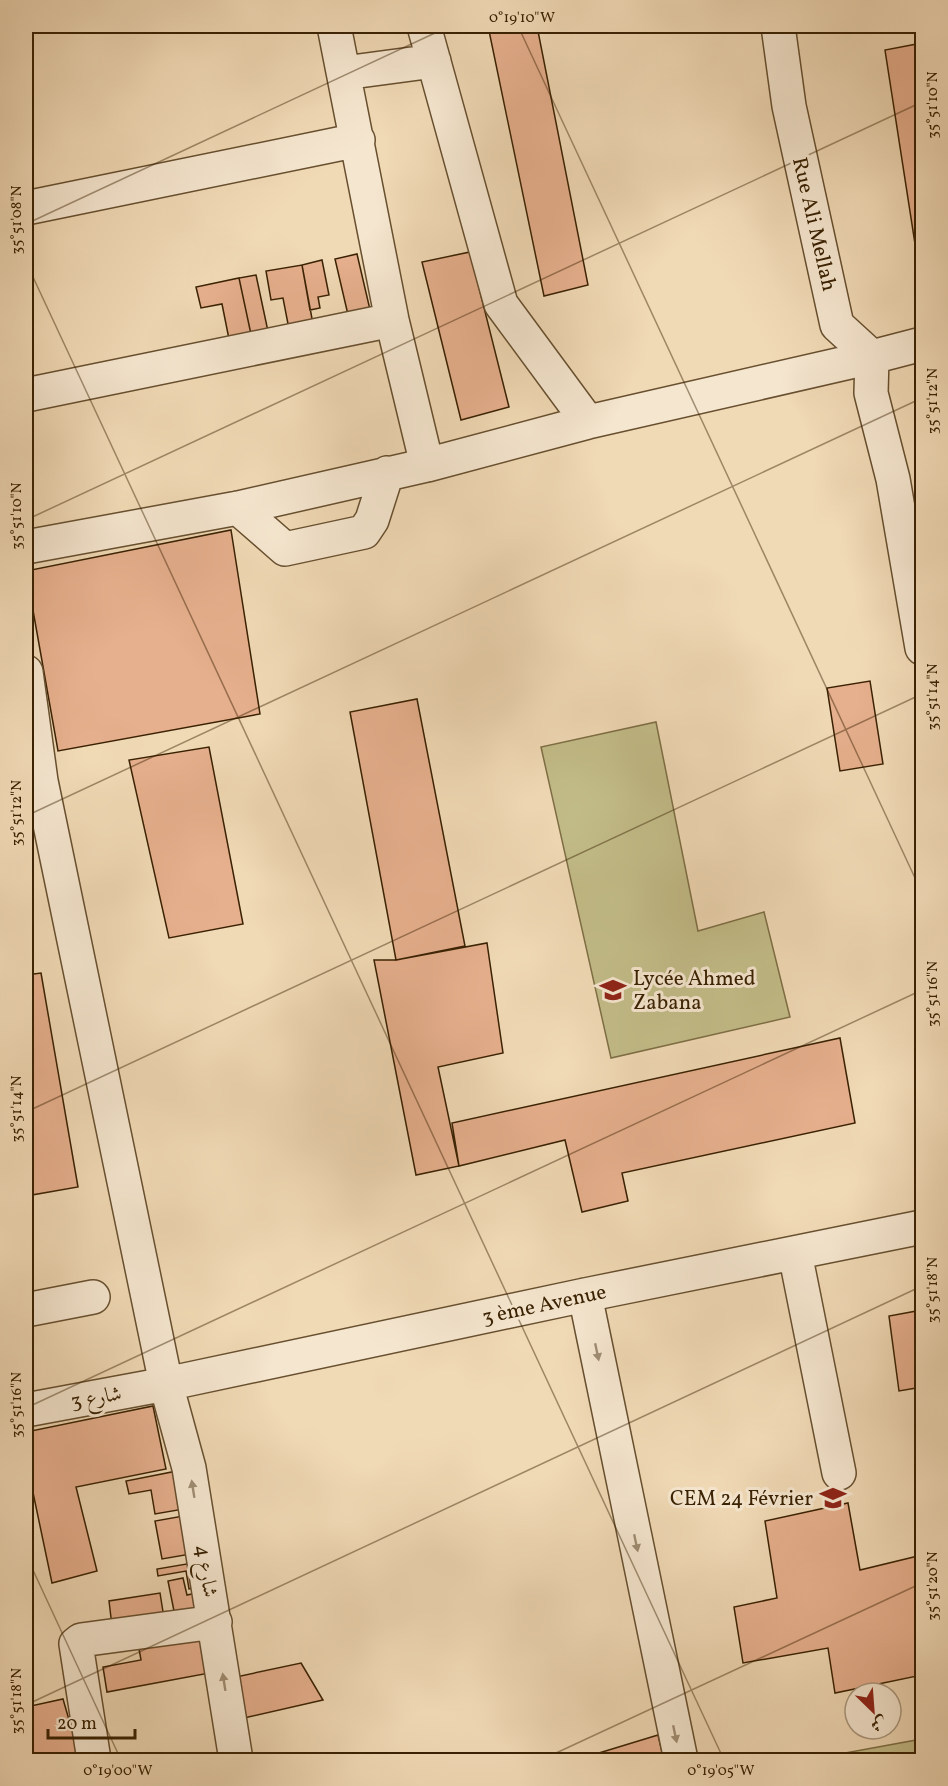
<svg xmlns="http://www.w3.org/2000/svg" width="948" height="1786" viewBox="0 0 948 1786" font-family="Vollkorn,Amiri,serif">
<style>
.green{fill:#c2bc88;stroke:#7e6e45;stroke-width:1.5}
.building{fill:#e6af8d;stroke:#392102;stroke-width:1.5}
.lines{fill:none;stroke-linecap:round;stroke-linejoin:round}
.minor-casing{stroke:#674f2f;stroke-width:36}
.minor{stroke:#f5e6cf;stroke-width:33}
.oneway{fill:#a08d73}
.ticks{fill:none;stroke:#392102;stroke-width:1.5;stroke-opacity:0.45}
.labels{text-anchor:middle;stroke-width:6;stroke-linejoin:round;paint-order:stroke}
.street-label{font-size:21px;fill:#392102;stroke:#f5e6cf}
.poi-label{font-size:21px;fill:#392102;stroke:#f5e6cf;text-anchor:start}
.neatline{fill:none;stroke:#392102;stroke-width:2}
.ticks-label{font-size:15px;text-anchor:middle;fill:#392102}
</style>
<rect width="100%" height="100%" fill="#f0d9b5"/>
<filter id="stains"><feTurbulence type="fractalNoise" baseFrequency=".00333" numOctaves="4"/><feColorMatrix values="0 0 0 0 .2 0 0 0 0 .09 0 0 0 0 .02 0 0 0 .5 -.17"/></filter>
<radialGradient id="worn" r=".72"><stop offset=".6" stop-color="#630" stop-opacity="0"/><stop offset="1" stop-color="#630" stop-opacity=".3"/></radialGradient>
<path class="green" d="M656,722L698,931L764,912L790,1017L611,1058L541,747Z
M922,1739V1760H824L823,1757Z"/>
<path class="building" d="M488,26H537L588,285L544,296Z
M922,43V289L885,50Z
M470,252L509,407L461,420L422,262Z
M357,254L371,314L349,319L335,259Z
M322,260L329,295L318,297L320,308L310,310L302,265Z
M302,265L313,324L289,329L283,298L271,300L266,271Z
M256,275L269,336L252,339L239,278Z
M239,278L252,339L230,344L222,304L201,308L196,287Z
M231,530L260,714L58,751L26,571Z
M870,681L883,764L840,771L827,688Z
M417,699L465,946L396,960L350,712Z
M209,747L243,924L169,938L129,760Z
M487,943L503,1053L438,1067L459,1166L416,1175L374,960H396Z
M41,973L78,1187L26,1196V975Z
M840,1038L855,1123L622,1173L628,1201L582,1212L565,1140L459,1166L452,1123Z
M922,1310V1387L899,1391L889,1316Z
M153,1406L166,1469L76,1487L97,1571L52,1583L31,1483L26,1484V1432Z
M177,1471L184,1509L155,1514L151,1490L129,1494L126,1481Z
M848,1503L860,1570L922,1555V1675L835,1693L828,1648L743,1663L734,1607L777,1598L765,1521Z
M183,1516L191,1554L162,1559L155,1521Z
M204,1561L208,1586L189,1589L186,1571L158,1576L157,1569Z
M183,1578L187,1595L205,1591L209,1614L176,1621L168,1581Z
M160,1593L164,1618L112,1626L109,1601Z
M208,1630L215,1672L107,1692L103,1667L141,1660L138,1643Z
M301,1663L323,1700L235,1720L231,1678Z
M63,1699L80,1758L26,1760V1707Z
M658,1735L664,1760H576Z"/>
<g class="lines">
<g class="minor-casing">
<path id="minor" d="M334,26L392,320L427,465
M424,26L501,304L588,422
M778,26L789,106L837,325L872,357L922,344
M344,73L434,61
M26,208L358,140
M26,395L392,320
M238,508L285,549L364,532L372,520L387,473
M26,547L238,508L427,465L588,422L872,357L871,393L893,479L922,648
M26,672L41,781L166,1384L189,1468L236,1760
M795,1253L839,1473
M585,1295L681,1760
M26,1310L93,1297
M26,1410L166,1384L585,1295L922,1227
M94,1760L76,1644L81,1640L215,1622"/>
</g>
<use href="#minor" class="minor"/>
</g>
<defs><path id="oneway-solid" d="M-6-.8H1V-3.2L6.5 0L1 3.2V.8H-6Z" transform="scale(1.5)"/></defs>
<g class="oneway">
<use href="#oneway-solid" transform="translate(597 1352) rotate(78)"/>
<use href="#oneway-solid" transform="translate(193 1489) rotate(-99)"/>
<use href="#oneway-solid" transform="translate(636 1543) rotate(78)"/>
<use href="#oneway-solid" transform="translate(224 1682) rotate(-99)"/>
<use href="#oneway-solid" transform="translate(675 1734) rotate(78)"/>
</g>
<path class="ticks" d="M518,26L922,893M26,224L450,26M26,262L724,1760M26,520L922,102M26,816L922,398M26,1112L922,694M26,1408L922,990M26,1555L121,1760M26,1705L922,1286M541,1760L922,1583"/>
<defs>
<g id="school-bare" transform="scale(2.07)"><path d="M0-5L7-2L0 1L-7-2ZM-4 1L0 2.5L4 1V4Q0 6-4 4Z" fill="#8f2418" stroke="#f5e6cf" stroke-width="2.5" paint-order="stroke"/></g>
</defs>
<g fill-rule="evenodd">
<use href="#school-bare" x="613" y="990"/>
<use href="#school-bare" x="833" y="1498"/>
</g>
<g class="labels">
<g class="street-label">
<text transform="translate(815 224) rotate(77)" y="7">Rue Ali Mellah</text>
<text transform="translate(544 1304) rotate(-12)" y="7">3 ème Avenue</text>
<text transform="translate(96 1397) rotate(-10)" y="7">شارع 3</text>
<text transform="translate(207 1571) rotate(81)" y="7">شارع 4</text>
</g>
<g class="poi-label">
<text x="633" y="985">Lycée Ahmed<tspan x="633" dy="24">Zabana</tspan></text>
<text x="813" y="1505" text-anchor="end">CEM 24 Février</text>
</g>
</g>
<rect width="948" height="1786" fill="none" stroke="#f0d9b5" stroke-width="66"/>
<g transform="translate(873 1711) rotate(155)"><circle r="28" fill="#f5e6cf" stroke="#aa977d" stroke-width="1.5"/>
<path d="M0-4.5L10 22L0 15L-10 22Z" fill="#8f2418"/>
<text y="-9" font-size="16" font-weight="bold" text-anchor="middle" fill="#392102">ش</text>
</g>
<path d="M48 1729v9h87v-9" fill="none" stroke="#392102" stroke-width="3"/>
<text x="57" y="1729" font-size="18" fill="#392102" stroke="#f5e6cf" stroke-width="4.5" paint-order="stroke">20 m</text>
<rect x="33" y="33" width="882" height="1720" class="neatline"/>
<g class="ticks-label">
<text x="522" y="22">0°19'10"W</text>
<text transform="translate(932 105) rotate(-90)" y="5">35°51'10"N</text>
<text transform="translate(16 220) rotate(-90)" y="5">35°51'08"N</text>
<text transform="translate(932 401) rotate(-90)" y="5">35°51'12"N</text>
<text transform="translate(16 516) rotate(-90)" y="5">35°51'10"N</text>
<text transform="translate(932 697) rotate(-90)" y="5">35°51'14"N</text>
<text transform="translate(16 813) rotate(-90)" y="5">35°51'12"N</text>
<text transform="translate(932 994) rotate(-90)" y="5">35°51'16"N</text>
<text transform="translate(16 1109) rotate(-90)" y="5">35°51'14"N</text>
<text transform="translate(932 1290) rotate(-90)" y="5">35°51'18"N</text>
<text transform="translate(16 1405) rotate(-90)" y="5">35°51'16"N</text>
<text transform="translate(932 1586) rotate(-90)" y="5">35°51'20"N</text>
<text transform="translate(16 1701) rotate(-90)" y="5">35°51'18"N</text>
<text x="118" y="1775">0°19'00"W</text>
<text x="721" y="1775">0°19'05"W</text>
</g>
<rect width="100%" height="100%" filter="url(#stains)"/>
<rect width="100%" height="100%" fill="url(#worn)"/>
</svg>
